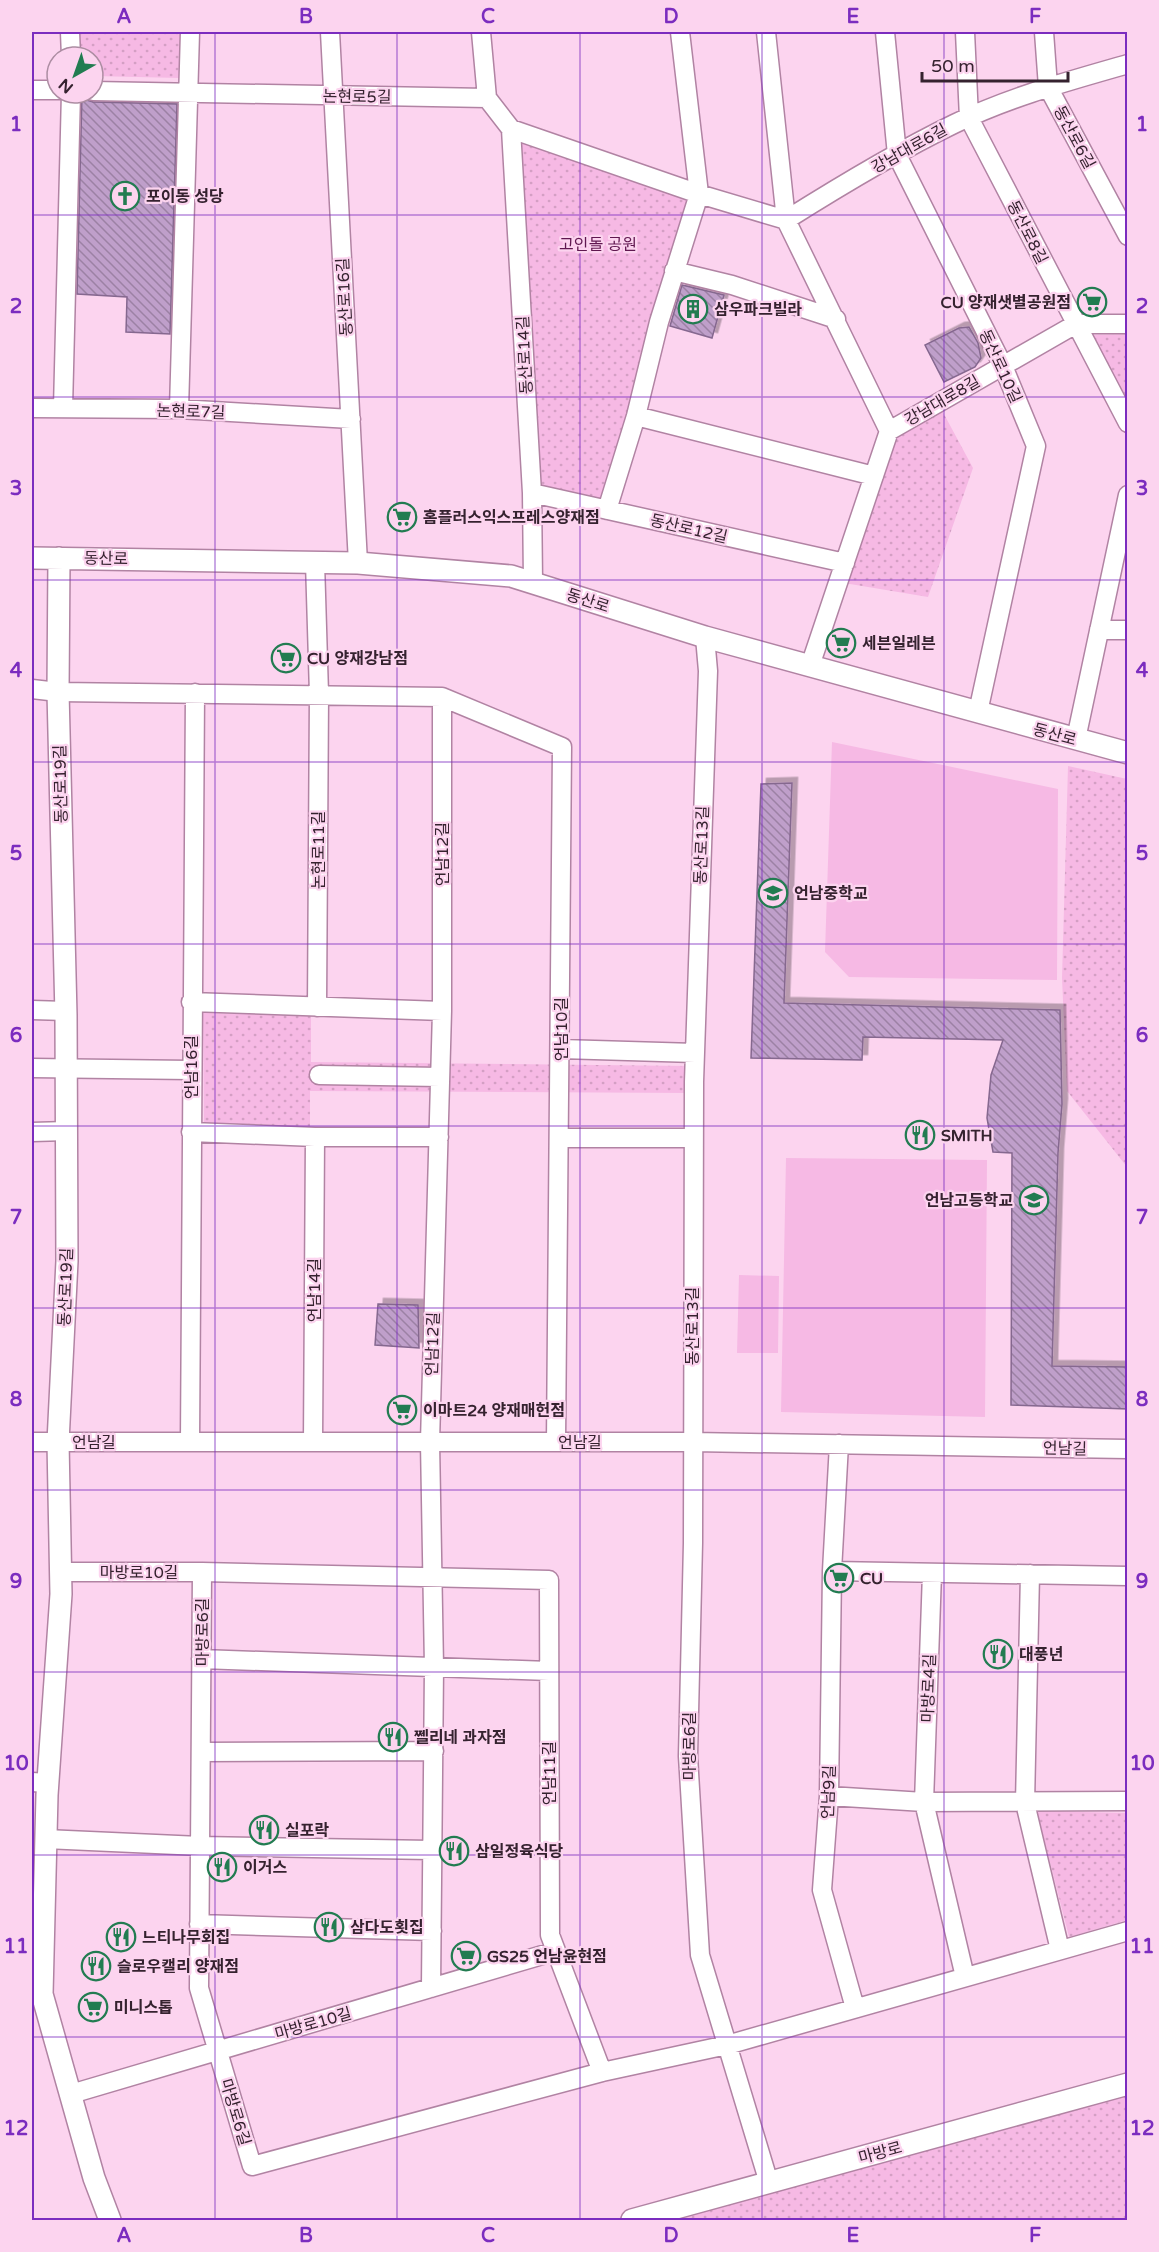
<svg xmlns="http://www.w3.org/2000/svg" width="1159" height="2252" viewBox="0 0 1159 2252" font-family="'Varela Round','Noto Sans KR',sans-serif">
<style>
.grass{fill:url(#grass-dots)}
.pitch{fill:#f6b9e4}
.building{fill:url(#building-back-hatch);stroke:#85678f;stroke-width:1.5;filter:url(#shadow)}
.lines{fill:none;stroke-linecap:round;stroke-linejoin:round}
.minor-casing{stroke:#b183a3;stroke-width:21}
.tertiary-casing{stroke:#b183a3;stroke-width:24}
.minor{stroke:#fff;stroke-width:18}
.tertiary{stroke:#fff;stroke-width:21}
.grid{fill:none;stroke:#7b2cbf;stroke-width:1.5;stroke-opacity:0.55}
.labels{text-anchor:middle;stroke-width:4.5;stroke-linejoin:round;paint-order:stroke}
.street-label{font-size:16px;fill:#35222f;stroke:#fcd4ef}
.poi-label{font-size:16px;font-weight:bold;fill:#35222f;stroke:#fcd4ef;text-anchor:start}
.park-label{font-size:16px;fill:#601750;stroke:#fcd4ef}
.neatline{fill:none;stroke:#7b2cbf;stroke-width:2}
.grid-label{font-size:20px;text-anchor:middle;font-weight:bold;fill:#7b2cbf}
</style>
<defs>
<pattern id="grass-dots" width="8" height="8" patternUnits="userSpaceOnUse" patternTransform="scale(1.5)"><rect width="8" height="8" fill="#f6b9e4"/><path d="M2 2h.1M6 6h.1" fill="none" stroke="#d49fc4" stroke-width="1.8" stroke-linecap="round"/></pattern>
<pattern id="building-back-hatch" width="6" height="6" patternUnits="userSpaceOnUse" patternTransform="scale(1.5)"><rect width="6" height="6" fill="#bf9fca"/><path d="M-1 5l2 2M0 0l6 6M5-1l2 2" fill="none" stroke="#9c81a4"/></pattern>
<filter id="shadow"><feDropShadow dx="5.5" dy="-5.5" stdDeviation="0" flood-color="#0004"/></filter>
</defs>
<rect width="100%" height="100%" fill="#fcd4ef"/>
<path class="grass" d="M78,32H180V78L93,76V57H78Z
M511,129L699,194L607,510L532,493Z
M1127,334H1128L1127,402L1093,335Z
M938,403L973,468L928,597L838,582L889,431Z
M1068,766L1127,779V1167L1067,1091L1062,978Z
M203,1013L311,1015V1062L687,1066V1093L310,1091V1128L204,1125Z
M1037,1811L1127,1813V1920L1069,1937Z
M1127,2093V2220H662Z"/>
<path class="pitch" d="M832,742L1058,789L1057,980L849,977L825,952Z
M786,1158L987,1160L985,1417L781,1412Z
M739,1275L779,1276L778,1353H737Z"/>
<path class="building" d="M82,93L87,100L93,102L177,104L170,334L126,332L127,297L77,294Z
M682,285L724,295L712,338L670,326Z
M969,327L978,343L981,358L975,367L944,382L925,345L959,328Z
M792,783L784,1003L1060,1010L1062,1104L1058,1153L1052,1366L1128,1367V1409L1011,1405L1012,1153L993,1152L987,1118L991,1075L1003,1040L863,1037L862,1060L751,1058L761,784Z
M378,1304L418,1305L419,1348L375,1345Z"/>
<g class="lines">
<g class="minor-casing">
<path id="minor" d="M70,32L71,57
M330,32L358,563
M481,32L487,98
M766,32L786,220L889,431L810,666
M885,32L897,155L1003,366L1036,446L978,712
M965,32L969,118L1128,423
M1044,32L1048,87L1128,236
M32,90H57
M93,91L487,98
M487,98L511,129
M511,129L699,194L786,220C840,186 896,152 954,124C1009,97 1069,81 1128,64
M511,129L532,493L533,582
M674,271L732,285L836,319
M32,408L179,409L351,419
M63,408L71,93
M179,409L190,32
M636,416L874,476
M889,431L1076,324H1128
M532,493L845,563
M607,510L636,416L659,322L699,194L680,32
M315,562L319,694L317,1007
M1099,630H1128
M705,637L708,671L694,1082L693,1543L688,1756L700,1955L769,2183
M32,689L58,692L442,697L562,747L556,1442
M1076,739L1128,495
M191,1002L442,1011
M32,1010L66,1011
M561,1049L695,1053
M32,1068L191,1070
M319,1075L440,1077
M32,1132L67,1131
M191,1132L315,1137H439
M560,1138H693
M32,1442H693L1128,1449
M190,1442L195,693
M313,1442L315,1137
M839,1444L832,1571L829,1796L822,1890L855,2008
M832,1571L1128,1576
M61,1572H202L549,1580L550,1935L602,2072
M202,1572L199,1988L252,2166L602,2072L727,2045L1128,1931
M932,1573L924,1802L965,1977
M1030,1574L1025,1803L1060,1950
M201,1659L549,1671
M201,1752L434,1751
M32,1782L47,1783
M829,1796L924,1802L1128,1801
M45,1839L200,1846L431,1850
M199,1924L432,1931
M431,1988L434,1667L430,1442L442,1011V697
M71,2094L556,1951"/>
</g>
<g class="tertiary-casing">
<path id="tertiary" d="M32,558L358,563L511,576L705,637L1128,753
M59,558L58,692L66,1015L67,1261L58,1442L61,1594L47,1795L42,1994L94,2178L110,2220
M632,2220L1128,2084"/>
</g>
<use href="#minor" class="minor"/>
<use href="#tertiary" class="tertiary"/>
</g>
<path class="grid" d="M215,32V2220M397,32V2220M580,32V2220M762,32V2220M944,32V2220M32,215H1128M32,397H1128M32,580H1128M32,762H1128M32,944H1128M32,1126H1128M32,1308H1128M32,1490H1128M32,1672H1128M32,1855H1128M32,2037H1128"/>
<defs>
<g id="church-ring" transform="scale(1.5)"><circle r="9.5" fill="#fcd4ef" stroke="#227c51" stroke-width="1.5"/><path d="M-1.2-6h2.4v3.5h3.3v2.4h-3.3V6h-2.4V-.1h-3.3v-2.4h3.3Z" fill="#227c51"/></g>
<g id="supermarket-ring" transform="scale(1.5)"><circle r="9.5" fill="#fcd4ef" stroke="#227c51" stroke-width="1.5"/><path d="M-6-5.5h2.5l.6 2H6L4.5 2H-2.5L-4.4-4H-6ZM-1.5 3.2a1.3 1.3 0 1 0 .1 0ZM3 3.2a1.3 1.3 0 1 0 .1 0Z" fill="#227c51"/></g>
<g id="building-ring" transform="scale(1.5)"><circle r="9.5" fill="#fcd4ef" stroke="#227c51" stroke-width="1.5"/><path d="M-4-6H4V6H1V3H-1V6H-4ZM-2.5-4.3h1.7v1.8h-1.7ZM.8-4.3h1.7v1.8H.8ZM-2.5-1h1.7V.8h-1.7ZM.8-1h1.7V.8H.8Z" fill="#227c51"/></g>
<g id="school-ring" transform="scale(1.5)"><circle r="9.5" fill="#fcd4ef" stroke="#227c51" stroke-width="1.5"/><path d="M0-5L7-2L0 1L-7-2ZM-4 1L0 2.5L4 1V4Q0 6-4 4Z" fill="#227c51"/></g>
<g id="restaurant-ring" transform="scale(1.5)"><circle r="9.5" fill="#fcd4ef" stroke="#227c51" stroke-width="1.5"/><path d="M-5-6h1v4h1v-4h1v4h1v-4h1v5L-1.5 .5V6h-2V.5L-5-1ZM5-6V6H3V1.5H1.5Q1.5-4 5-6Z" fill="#227c51"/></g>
</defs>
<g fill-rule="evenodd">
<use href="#church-ring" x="125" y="196"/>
<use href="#supermarket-ring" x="1092" y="302"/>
<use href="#building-ring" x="693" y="309"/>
<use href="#supermarket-ring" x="402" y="517"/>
<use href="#supermarket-ring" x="841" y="643"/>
<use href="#supermarket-ring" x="286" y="658"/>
<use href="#school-ring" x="773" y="893"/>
<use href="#restaurant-ring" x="920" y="1135"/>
<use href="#school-ring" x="1034" y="1200"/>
<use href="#supermarket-ring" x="402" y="1410"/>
<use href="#supermarket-ring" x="839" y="1578"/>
<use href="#restaurant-ring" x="998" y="1654"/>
<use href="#restaurant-ring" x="393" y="1737"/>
<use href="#restaurant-ring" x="264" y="1830"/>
<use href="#restaurant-ring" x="454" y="1851"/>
<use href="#restaurant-ring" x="222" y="1867"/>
<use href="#restaurant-ring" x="329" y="1927"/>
<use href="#restaurant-ring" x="121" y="1937"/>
<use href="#supermarket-ring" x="466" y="1956"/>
<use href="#restaurant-ring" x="96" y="1966"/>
<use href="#supermarket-ring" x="93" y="2007"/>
</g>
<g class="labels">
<g class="street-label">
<text transform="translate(357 96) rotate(1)" y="6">논현로5길</text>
<text transform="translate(1075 137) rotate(62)" y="6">동산로6길</text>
<text transform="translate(909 148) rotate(-29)" y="6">강남대로6길</text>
<text transform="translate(1028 232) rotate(63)" y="6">동산로8길</text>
<text transform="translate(344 297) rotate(-93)" y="6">동산로16길</text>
<text transform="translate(524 355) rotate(-93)" y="6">동산로14길</text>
<text transform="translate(1001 366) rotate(65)" y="6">동산로10길</text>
<text transform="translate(942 400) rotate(-30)" y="6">강남대로8길</text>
<text transform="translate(191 411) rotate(2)" y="6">논현로7길</text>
<text transform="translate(689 528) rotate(13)" y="6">동산로12길</text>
<text transform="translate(106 558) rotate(1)" y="6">동산로</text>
<text transform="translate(588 600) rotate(18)" y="6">동산로</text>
<text transform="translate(1055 734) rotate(15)" y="6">동산로</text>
<text transform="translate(60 784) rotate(-91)" y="6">동산로19길</text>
<text transform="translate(701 845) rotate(-88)" y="6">동산로13길</text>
<text transform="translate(318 850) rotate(-90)" y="6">논현로11길</text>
<text transform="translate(442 854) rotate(-90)" y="6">언남12길</text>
<text transform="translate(561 1029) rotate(-90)" y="6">언남10길</text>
<text transform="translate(191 1067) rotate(-90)" y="6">언남16길</text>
<text transform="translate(65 1287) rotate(-88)" y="6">동산로19길</text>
<text transform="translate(314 1290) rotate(-90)" y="6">언남14길</text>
<text transform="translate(692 1326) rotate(-90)" y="6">동산로13길</text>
<text transform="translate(432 1344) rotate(-88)" y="6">언남12길</text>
<text x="94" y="1448">언남길</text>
<text x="580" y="1448">언남길</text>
<text transform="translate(1065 1448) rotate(1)" y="6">언남길</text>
<text x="139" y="1578">마방로10길</text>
<text transform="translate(202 1632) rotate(-90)" y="6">마방로6길</text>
<text transform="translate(928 1688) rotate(-88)" y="6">마방로4길</text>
<text transform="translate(689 1746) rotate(-90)" y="6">마방로6길</text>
<text transform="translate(549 1773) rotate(-90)" y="6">언남11길</text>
<text transform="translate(828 1792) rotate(-88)" y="6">언남9길</text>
<text transform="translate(313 2023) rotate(-16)" y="6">마방로10길</text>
<text transform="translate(236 2112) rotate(73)" y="6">마방로6길</text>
<text transform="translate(880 2152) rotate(-15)" y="6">마방로</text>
</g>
<g class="poi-label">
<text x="146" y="202">포이동 성당</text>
<text x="1071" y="308" text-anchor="end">CU 양재샛별공원점</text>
<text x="714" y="315">삼우파크빌라</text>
<text x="423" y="523">홈플러스익스프레스양재점</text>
<text x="862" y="649">세븐일레븐</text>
<text x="307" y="664">CU 양재강남점</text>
<text x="794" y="899">언남중학교</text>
<text x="941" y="1141">SMITH</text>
<text x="1013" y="1206" text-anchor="end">언남고등학교</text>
<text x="423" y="1416">이마트24 양재매헌점</text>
<text x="860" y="1584">CU</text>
<text x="1019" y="1660">대풍년</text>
<text x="414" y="1743">쩰리네 과자점</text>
<text x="285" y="1836">실포락</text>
<text x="475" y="1857">삼일정육식당</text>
<text x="243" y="1873">이거스</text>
<text x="350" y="1933">삼다도횟집</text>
<text x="142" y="1943">느티나무회집</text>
<text x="487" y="1962">GS25 언남윤현점</text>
<text x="117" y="1972">슬로우캘리 양재점</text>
<text x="114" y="2013">미니스톱</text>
</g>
<g class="park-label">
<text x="598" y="250">고인돌 공원</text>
</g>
</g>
<rect width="1159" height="2252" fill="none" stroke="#fcd4ef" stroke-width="66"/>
<g transform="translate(75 75) rotate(220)"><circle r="28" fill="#fcd4ef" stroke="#ac8da2" stroke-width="1.5"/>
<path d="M0-4.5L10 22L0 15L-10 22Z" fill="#227c51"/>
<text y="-9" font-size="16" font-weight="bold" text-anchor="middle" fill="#35222f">N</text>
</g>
<path d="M922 72v9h146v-9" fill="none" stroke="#35222f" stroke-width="3"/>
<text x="931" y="72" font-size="18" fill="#35222f" stroke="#fcd4ef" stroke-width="4.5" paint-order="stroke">50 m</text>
<rect x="33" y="33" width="1093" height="2186" class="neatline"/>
<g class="grid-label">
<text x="124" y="23">A</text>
<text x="306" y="23">B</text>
<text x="488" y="23">C</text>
<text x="671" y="23">D</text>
<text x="853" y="23">E</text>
<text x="1035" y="23">F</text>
<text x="16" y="131">1</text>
<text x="1142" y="131">1</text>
<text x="16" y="313">2</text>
<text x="1142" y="313">2</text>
<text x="16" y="495">3</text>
<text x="1142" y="495">3</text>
<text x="16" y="677">4</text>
<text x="1142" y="677">4</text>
<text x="16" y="860">5</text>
<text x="1142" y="860">5</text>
<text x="16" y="1042">6</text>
<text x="1142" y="1042">6</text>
<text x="16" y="1224">7</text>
<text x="1142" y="1224">7</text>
<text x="16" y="1406">8</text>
<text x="1142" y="1406">8</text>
<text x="16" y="1588">9</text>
<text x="1142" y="1588">9</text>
<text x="16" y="1770">10</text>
<text x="1142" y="1770">10</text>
<text x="16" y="1953">11</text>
<text x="1142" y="1953">11</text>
<text x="16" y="2135">12</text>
<text x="1142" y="2135">12</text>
<text x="124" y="2242">A</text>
<text x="306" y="2242">B</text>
<text x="488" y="2242">C</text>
<text x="671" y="2242">D</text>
<text x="853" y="2242">E</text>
<text x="1035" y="2242">F</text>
</g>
</svg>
